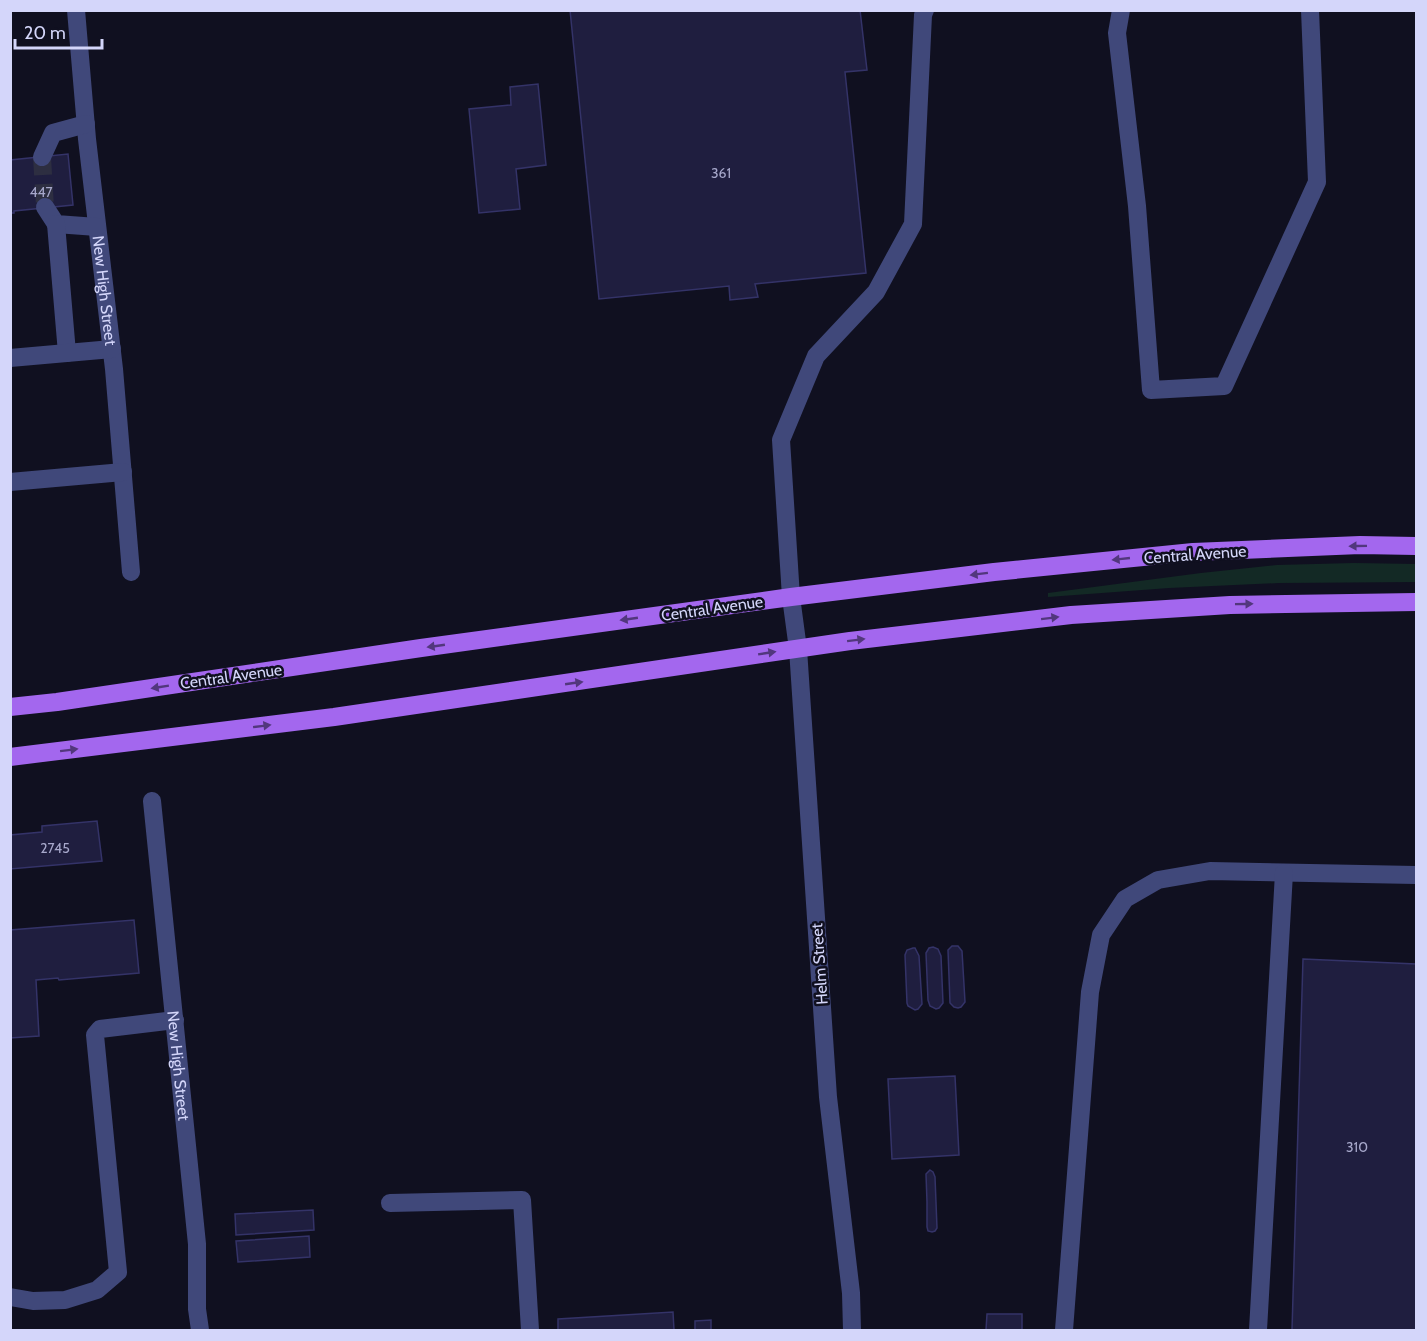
<svg xmlns="http://www.w3.org/2000/svg" width="1427" height="1341" viewBox="0 0 1427 1341" font-family="Cabin,sans-serif">
<style>
.green{fill:#132925}
.building{fill:#1f1e3f;stroke:#343368;stroke-width:1.5}
.lines{fill:none;stroke-linecap:round;stroke-linejoin:round}
.minor-tunnel{stroke:#2d2e41;stroke-width:18;stroke-dasharray:18 9;stroke-linecap:butt}
.minor{stroke:#40487a;stroke-width:18}
.major{stroke:#a367ee;stroke-width:18}
.oneway{fill:#52377d}
.labels{text-anchor:middle;stroke-width:5;stroke-linejoin:round;paint-order:stroke}
.number-label{font-size:14px;fill:#a7a8cb}
.street-label{font-size:16px;fill:#d4d6fa;stroke:#101020}
</style>
<rect width="100%" height="100%" fill="#101020"/>
<path class="green" d="M1354,563L1416,564V582L1279,583L1169,588L1048,597V593L1201,573L1277,565Z"/>
<path class="building" d="M570,10H860L867,70L845,72L866,273L755,284L758,297L730,300L729,286L599,299Z
M538,84L546,165L516,169L520,209L479,213L469,109L511,105L510,87Z
M68,154L73,205L14,211V213H10V160Z
M97,821L102,861L10,869V835L42,832V826Z
M134,920L139,973L59,980L58,978L36,980L39,1036L10,1038V930Z
M952,946H958L962,951L965,1002L961,1007L958,1008L954,1007L950,1003L948,950Z
M933,947L938,949L941,956L943,1003L939,1008L936,1009L930,1006L928,1000L926,953L929,948Z
M913,948H915L919,956L922,1004L918,1009L915,1010L908,1006L907,1003L905,955L907,950Z
M1303,959L1416,964V1330H1292Z
M955,1076L959,1155L892,1159L888,1079Z
M930,1170L933,1172L935,1177L937,1228L935,1231L932,1232L928,1231L927,1227V1202L926,1174Z
M313,1210L314,1230L236,1235L235,1214Z
M309,1236L310,1257L238,1262L236,1241Z
M673,1312L674,1330H558V1319Z
M987,1314H1022V1330H986Z
M711,1320V1330H695V1321Z"/>
<g class="lines">
<path class="minor-tunnel" d="M42,157L45,207"/>
<g class="minor">
<path id="s1" d="M76,10L87,139L114,369L131,572"/>
<path d="M1121,10L1117,33L1137,206L1151,390L1224,386L1317,182L1310,10"/>
<path d="M42,157L53,133L86,124"/>
<path d="M45,207L56,224L97,227"/>
<path d="M56,224L67,353"/>
<path d="M10,358L112,349"/>
<path d="M10,482L123,472"/>
<path id="s2" d="M152,801L197,1244V1309L200,1330"/>
<path d="M390,1203L522,1200L530,1330"/>
<path d="M10,1297L33,1301L65,1300L97,1290L118,1272L95,1035L100,1029L175,1020"/>
<path d="M852,1330L851,1293L828,1097L798,649L791,597L781,440L816,356L876,292L913,224L923,15L925,10"/>
<path d="M1064,1330L1090,992L1101,935L1125,899L1158,880L1210,871L1416,875"/>
<path d="M1258,1330L1284,873"/>
</g>
<path class="major" d="M10,707L57,702L421,648L791,597L994,572L1193,552L1360,545L1416,546
M10,757L334,717L850,641L1071,615L1230,605L1416,602"/>
</g>
<defs><path id="oneway-solid" d="M-6-.8H1V-3.2L6.5 0L1 3.2V.8H-6Z" transform="scale(1.5)"/></defs>
<g class="oneway">
<use href="#oneway-solid" transform="translate(1358 546) rotate(179)"/>
<use href="#oneway-solid" transform="translate(1121 559) rotate(174)"/>
<use href="#oneway-solid" transform="translate(979 574) rotate(173)"/>
<use href="#oneway-solid" transform="translate(1244 604) rotate(-1)"/>
<use href="#oneway-solid" transform="translate(1050 618) rotate(-7)"/>
<use href="#oneway-solid" transform="translate(629 619) rotate(172)"/>
<use href="#oneway-solid" transform="translate(856 640) rotate(-7)"/>
<use href="#oneway-solid" transform="translate(436 646) rotate(172)"/>
<use href="#oneway-solid" transform="translate(767 653) rotate(-9)"/>
<use href="#oneway-solid" transform="translate(574 683) rotate(-8)"/>
<use href="#oneway-solid" transform="translate(160 687) rotate(171)"/>
<use href="#oneway-solid" transform="translate(262 726) rotate(-7)"/>
<use href="#oneway-solid" transform="translate(69 750) rotate(-7)"/>
</g>
<g class="labels">
<g class="number-label">
<text x="721" y="178">361</text>
<text x="41" y="197">447</text>
<text x="55" y="853">2745</text>
<text x="1357" y="1152">310</text>
</g>
<g class="street-label">
<text dy="6" stroke="none"><textPath href="#s1" startOffset="282">New High Street</textPath></text>
<text transform="translate(1195 554) rotate(-4)" y="6">Central Avenue</text>
<text transform="translate(712 608) rotate(-8)" y="6">Central Avenue</text>
<text transform="translate(231 676) rotate(-8)" y="6">Central Avenue</text>
<text transform="translate(819 964) rotate(-94)" y="6">Helm Street</text>
<text dy="6" stroke="none"><textPath href="#s2" startOffset="266">New High Street</textPath></text>
</g>
</g>
<rect width="1427" height="1341" fill="none" stroke="#d4d6fa" stroke-width="24"/>
<path d="M15 39v9h87v-9" fill="none" stroke="#d4d6fa" stroke-width="3"/>
<text x="24" y="39" font-size="18" fill="#d4d6fa" stroke="#101020" stroke-width="4.5" paint-order="stroke">20 m</text>
</svg>
